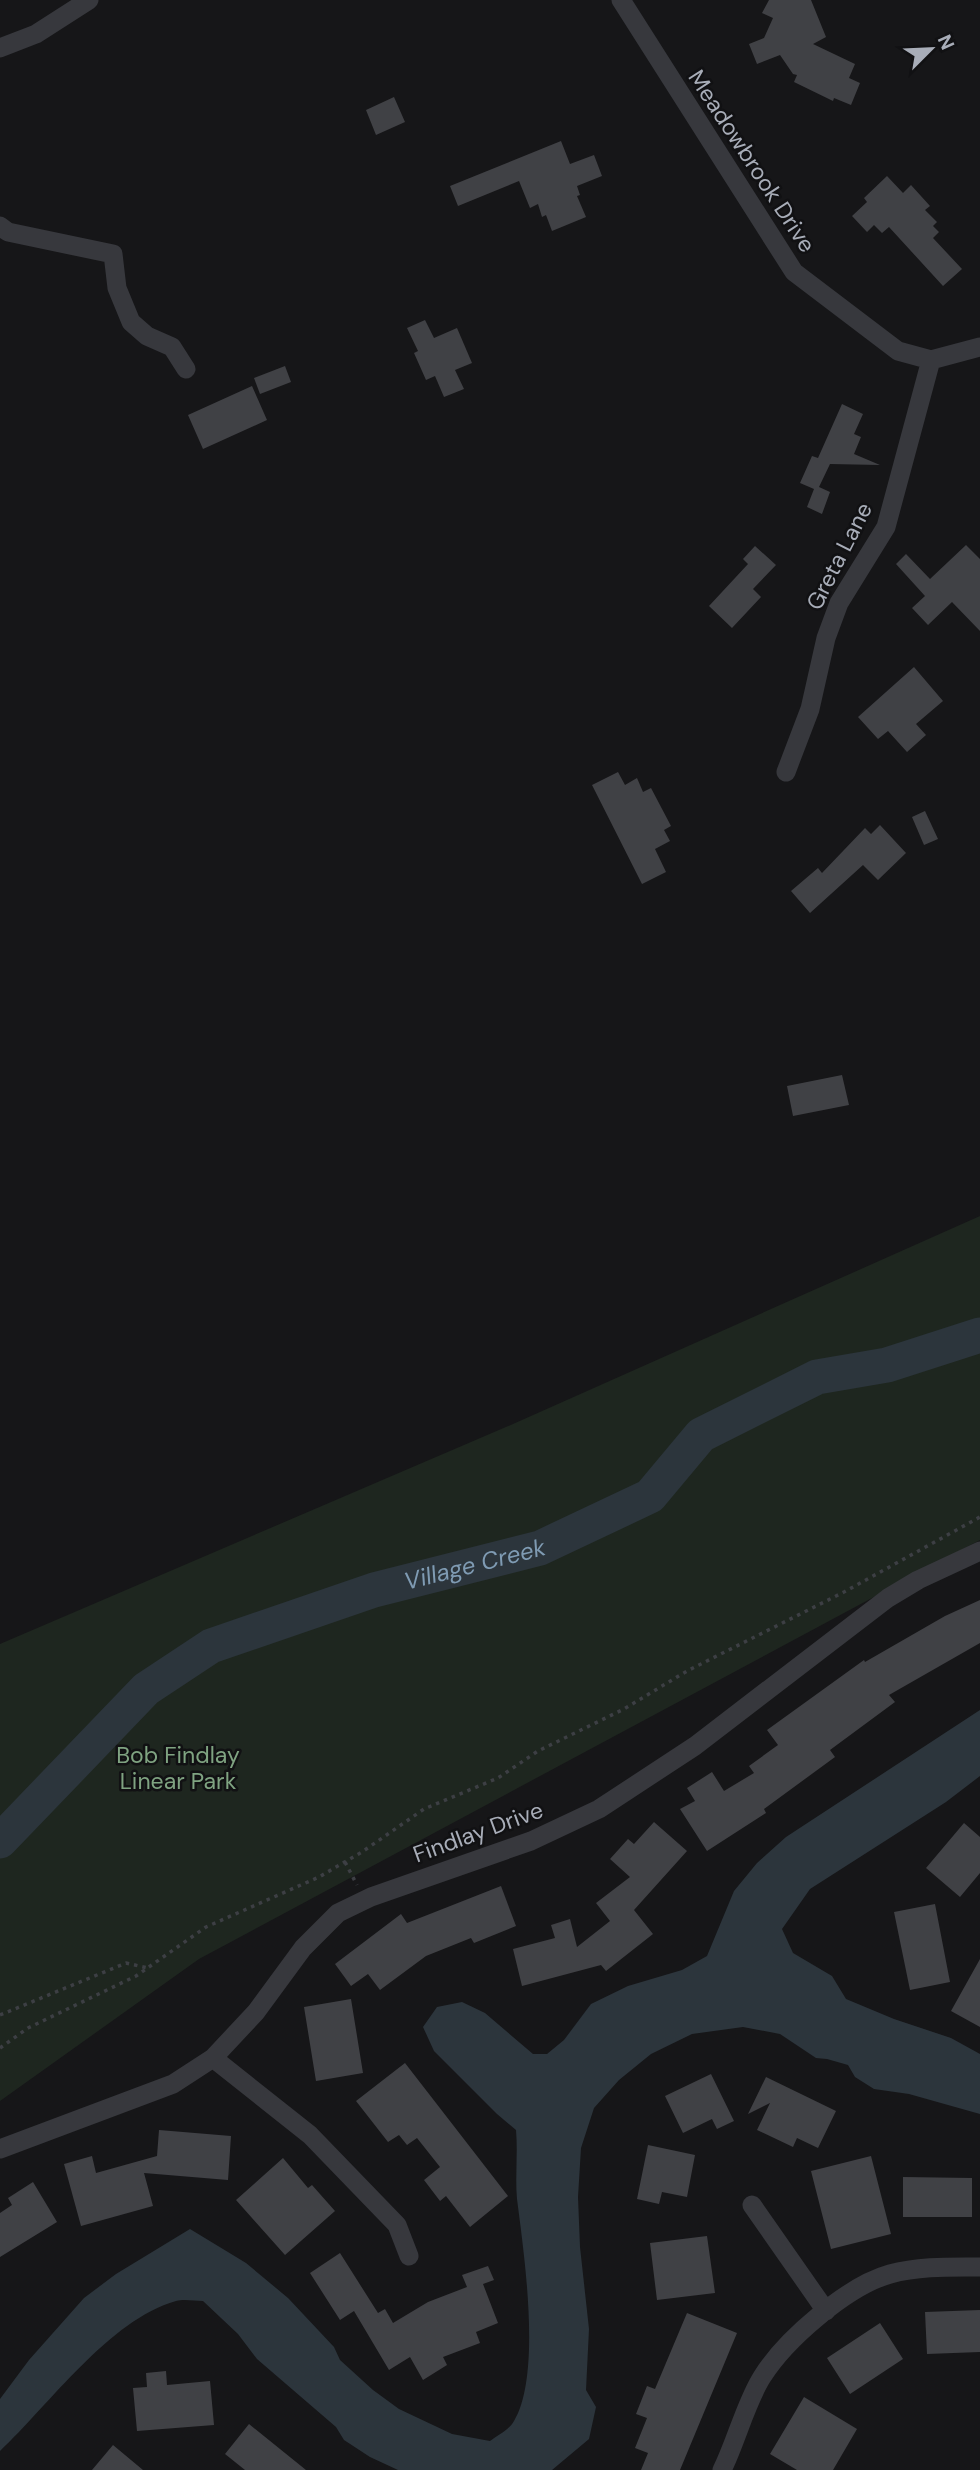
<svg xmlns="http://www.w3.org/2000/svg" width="980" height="2470" viewBox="0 0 980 2470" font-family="'DM Sans',sans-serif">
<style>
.green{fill:#1e261f}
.water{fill:#2c353c}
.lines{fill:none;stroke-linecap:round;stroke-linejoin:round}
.river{stroke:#2c353c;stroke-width:35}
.building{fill:#404145}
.path{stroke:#3d3f44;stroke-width:3.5;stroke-dasharray:3.5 5;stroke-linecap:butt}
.minor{stroke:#37383d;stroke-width:19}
.labels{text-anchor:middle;stroke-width:5;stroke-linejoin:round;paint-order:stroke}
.street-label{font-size:23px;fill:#a8adb8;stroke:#111113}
.park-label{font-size:23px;fill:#7fa381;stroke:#111113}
.water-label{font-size:24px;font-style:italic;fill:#7f9bb3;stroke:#111113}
</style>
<rect width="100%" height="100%" fill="#161618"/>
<path class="green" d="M980,1216V1540L199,1959L0,2101V1644L513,1424Z"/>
<path class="water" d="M980,1710V1776L946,1802L810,1889L782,1929L793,1953L832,1976L846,1999L894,2019L951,2038L980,2054V2114L909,2094L874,2089L855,2077L848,2065L827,2059L816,2058L780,2034L743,2027L692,2034L651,2054L619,2080L594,2108L581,2148L578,2197L580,2247L589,2329L586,2390L596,2407L589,2439L552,2470H398L370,2457L344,2440L336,2427L257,2359L238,2334L203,2301C195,2301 184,2299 176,2301C109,2320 49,2405 0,2451V2399L29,2360L84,2298L116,2274L190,2229L246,2263L288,2298L334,2347L340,2360L373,2390L399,2409L452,2434L490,2441C497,2436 510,2429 514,2421C542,2374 524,2254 517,2199C515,2177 518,2153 516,2130L497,2114L434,2051L423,2027L437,2007L462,2002L485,2013L533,2054H547L564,2040L591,2004L628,1986L682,1970L707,1956L734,1891L757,1863L786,1837Z"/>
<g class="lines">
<path class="river" id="s1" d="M0,1841L146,1689L211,1646L374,1590L540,1548L650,1496L701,1435L817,1377L887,1365L980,1335"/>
</g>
<path class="building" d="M769,0H811L826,37L813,44L855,64L849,78L860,83L851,105L834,98L833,101L794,82L797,75L793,74L780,55L757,64L749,44L764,38L773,18L762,13Z
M394,97L405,122L376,135L366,110Z
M561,141L570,164L594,155L602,176L577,186L580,195L577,196L586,217L552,231L546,215L542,217L538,204L530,208L519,181L458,206L450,186Z
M887,176L903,193L911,185L930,206L925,210L937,222L933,226L939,232L933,238L962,269L943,286L889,227L882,233L874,225L867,232L852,216L867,202L864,198Z
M425,320L434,338L457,328L472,363L455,370L464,389L444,397L435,376L426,380L414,353L418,351L407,328Z
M285,366L291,382L260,394L254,378Z
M252,386L267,420L203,449L188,415Z
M842,404L863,414L854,434L861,437L854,454L880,465L830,464L819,487L830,492L822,514L807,507L814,489L800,483L812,456L818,458Z
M966,545L980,559V631L952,602L928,625L912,608L925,596L896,564L906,554L930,579Z
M755,546L776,565L753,589L761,597L732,628L709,606L748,564L743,559Z
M914,667L943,701L916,724L926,735L907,752L888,731L878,739L858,717Z
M618,772L625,785L637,778L643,792L651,788L671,826L664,830L670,841L655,849L666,872L642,884L592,785Z
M925,811L938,839L924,845L912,817Z
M880,825L906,853L878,880L863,865L810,913L791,891L818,868L822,873L865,828L871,834Z
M842,1075L849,1105L793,1116L787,1086Z
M980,1600V1643L889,1695L895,1702L830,1750L835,1757L764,1809L766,1813L707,1851L680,1809L695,1801L687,1788L712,1772L724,1791L754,1773L749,1766L778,1745L767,1730L864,1660L865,1662L945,1616Z
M654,1822L687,1851L634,1910L653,1934L606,1971L601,1965L522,1986L513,1949L555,1938L551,1925L570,1919L577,1947L610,1921L596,1903L630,1877L610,1859L628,1839L634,1844Z
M964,1823L980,1837V1873L960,1897L926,1868Z
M501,1886L516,1926L474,1943L471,1938L426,1956L380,1990L368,1974L351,1986L335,1964L401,1914L407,1923Z
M935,1904L950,1982L910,1990L894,1912Z
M980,1959V2027L951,2011Z
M351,1999L363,2073L316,2081L304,2007Z
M405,2063L508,2196L470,2227L446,2196L440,2201L424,2180L440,2167L417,2138L407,2145L399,2135L388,2142L356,2101Z
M711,2074L734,2121L717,2129L712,2119L683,2133L665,2096Z
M766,2077L836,2111L818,2148L797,2138L793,2147L757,2130L770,2103L748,2114Z
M159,2130L231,2136L228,2180L144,2173L153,2206L81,2226L64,2164L92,2156L96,2173L157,2156Z
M648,2145L695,2155L687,2197L662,2192L659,2204L637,2199Z
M871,2156L891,2234L831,2249L811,2171Z
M283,2158L308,2188L312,2185L335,2211L285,2255L236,2200Z
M903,2177L972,2178V2217H903Z
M33,2182L57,2222L0,2257V2213L12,2205L8,2198Z
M707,2236L715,2293L657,2300L650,2243Z
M340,2253L378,2313L385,2309L393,2323L428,2302L467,2287L462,2275L488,2266L494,2280L483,2284L498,2323L476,2332L480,2343L443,2357L447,2365L423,2380L410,2357L389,2370L354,2311L340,2320L310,2273Z
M980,2310V2352L927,2354L925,2312Z
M687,2313L737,2333L680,2470H641L648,2453L635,2448L647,2418L636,2414L647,2386L655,2389Z
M880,2323L903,2359L850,2394L827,2358Z
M166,2371L167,2385L210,2381L214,2425L137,2431L133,2388L147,2387L146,2373Z
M804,2397L857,2429L833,2470H797L770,2454Z
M249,2424L306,2470H245L225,2454Z
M113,2445L143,2470H92Z"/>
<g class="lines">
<path class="path" d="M345,1862L357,1885
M0,2015L126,1963L148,1968
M0,2048L28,2028L136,1976L206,1927L319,1877L362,1852L424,1809L498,1778L538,1751L624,1709L687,1671L844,1592L980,1517"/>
<path class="minor" d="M621,0L794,272L898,351L931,360L980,347
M0,48L36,34L89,0
M0,226L8,232L113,254L117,288L131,322L147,336L172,347L186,369
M786,772L810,709L826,638L839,603L886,527L931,360
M213,2058L310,2135L397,2225L409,2256
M0,2149L173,2084L213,2058L256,2012L303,1948L338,1913L371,1897L531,1841L599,1809L695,1746L888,1598L918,1580L980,1551
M752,2205L826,2311
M722,2470C736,2442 746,2402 762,2377C785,2340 847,2286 890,2274C919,2266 950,2267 980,2267"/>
</g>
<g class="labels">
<g class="street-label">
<text transform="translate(752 161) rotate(57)" y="8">Meadowbrook Drive</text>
<text transform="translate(839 556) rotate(-63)" y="8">Greta Lane</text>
<text transform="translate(478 1832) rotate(-20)" y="8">Findlay Drive</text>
</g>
<g class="park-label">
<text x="178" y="1763">Bob Findlay<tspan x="178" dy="26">Linear Park</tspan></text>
</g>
<g class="water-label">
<text dy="8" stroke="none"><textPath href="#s1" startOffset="565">Village Creek</textPath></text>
</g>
</g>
<g transform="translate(931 49) rotate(66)" stroke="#111113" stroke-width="5" paint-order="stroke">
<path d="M0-5L12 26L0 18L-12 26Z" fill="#a8adb8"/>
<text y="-10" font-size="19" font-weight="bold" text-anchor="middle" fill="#a8adb8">N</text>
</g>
</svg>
